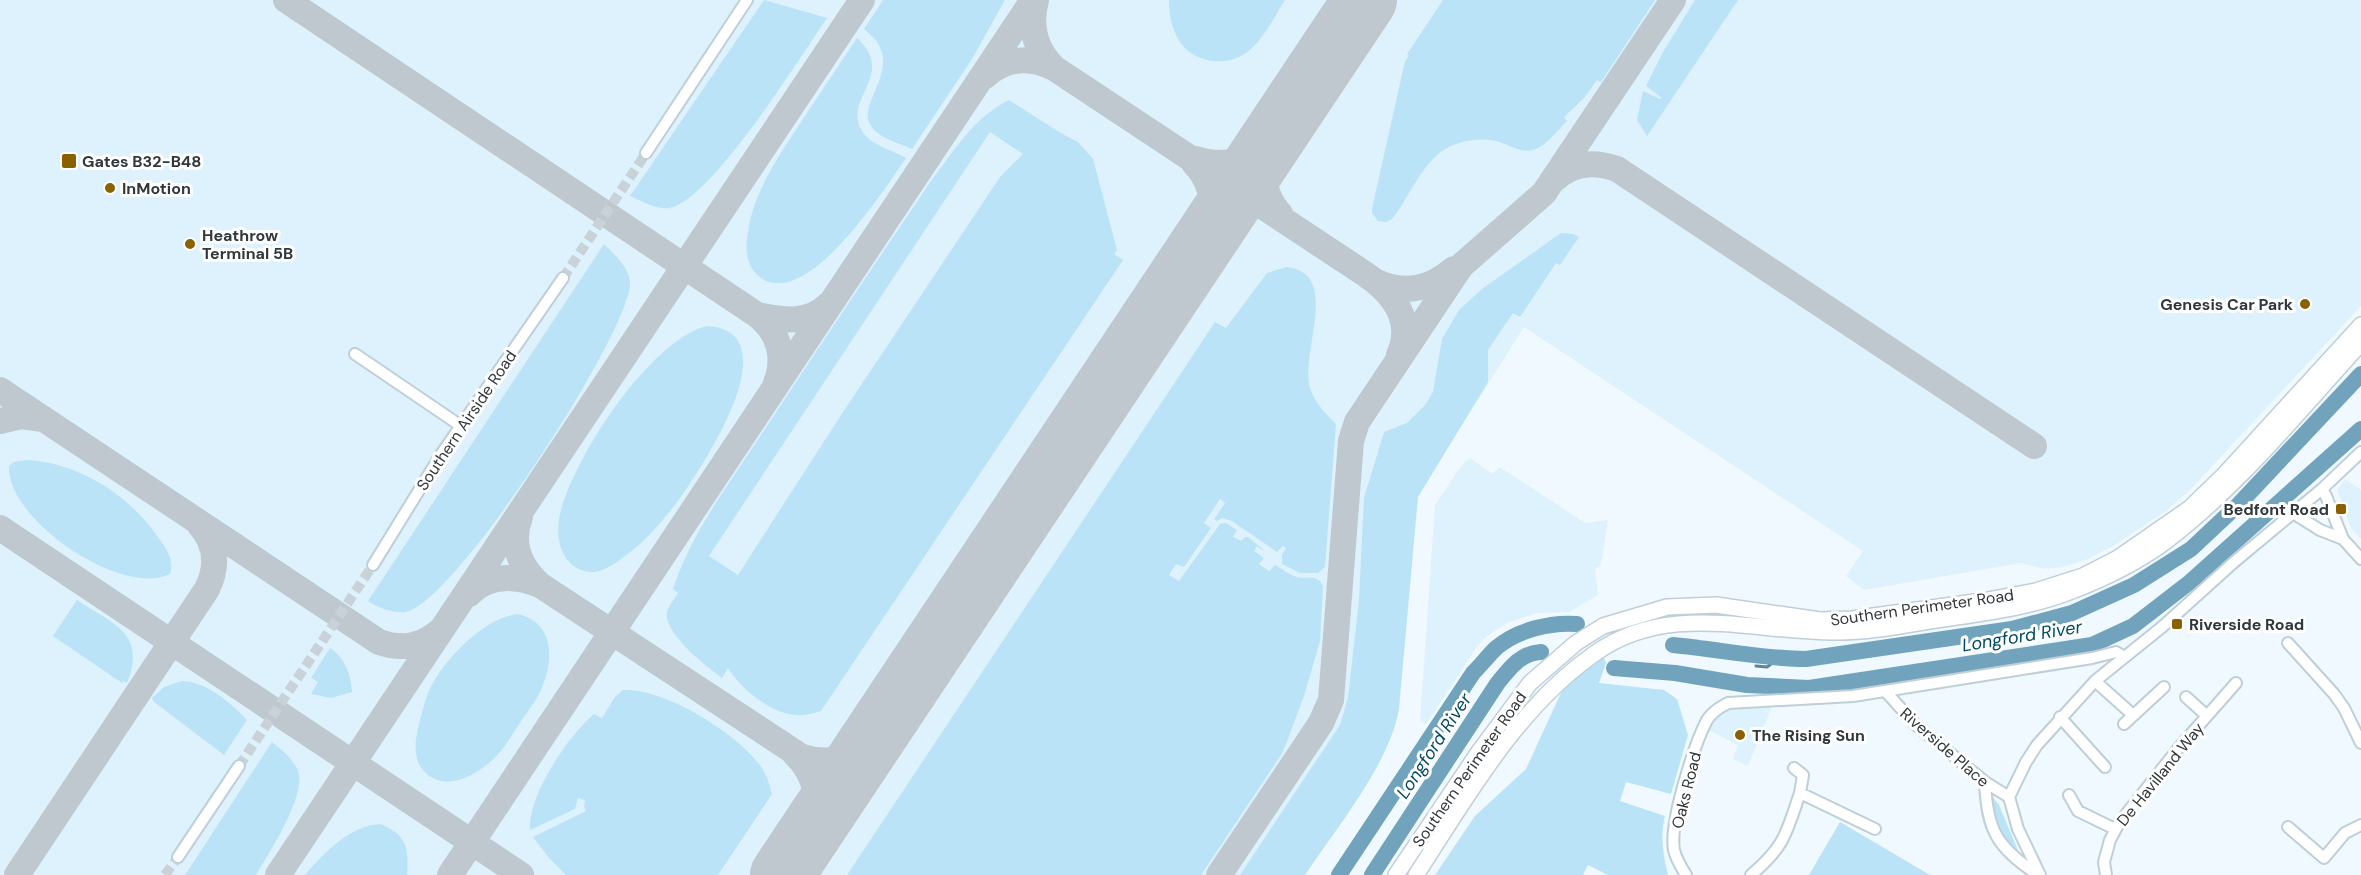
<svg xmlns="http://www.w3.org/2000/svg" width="2361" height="875" viewBox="0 0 2361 875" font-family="'DM Sans',sans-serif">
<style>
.built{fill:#ddf2fc}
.green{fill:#bae3f8;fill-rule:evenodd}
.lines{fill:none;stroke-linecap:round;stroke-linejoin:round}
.stream{stroke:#5e8395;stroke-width:3}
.river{stroke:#71a3bc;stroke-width:16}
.taxiway{stroke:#bfc8ce;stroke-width:26}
.runway{stroke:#bfc8ce;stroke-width:64}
.street-tunnel{stroke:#c9d2d8;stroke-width:10;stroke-dasharray:10 5;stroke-linecap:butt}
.street-casing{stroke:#becfd8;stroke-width:14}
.secondary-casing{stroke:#becfd8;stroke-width:18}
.street{stroke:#fff;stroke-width:10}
.secondary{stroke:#fff;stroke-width:15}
.poi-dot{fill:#8a6101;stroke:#fff;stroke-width:2}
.labels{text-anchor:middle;stroke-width:6;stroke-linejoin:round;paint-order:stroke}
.poi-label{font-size:16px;font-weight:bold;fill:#31383b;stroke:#fff;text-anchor:start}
.street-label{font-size:16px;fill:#31383b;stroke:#fff}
.water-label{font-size:18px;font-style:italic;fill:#004962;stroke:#fff}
</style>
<rect width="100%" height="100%" fill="#eff9ff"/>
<path class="built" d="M0,0H2361V306L2190,490L2166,511L2116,544L2088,559L2063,567L2044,569L2021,563L1864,590L1846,576L1863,551L1524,327L1416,498L1300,875H0Z
M1470,458L1493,474L1500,467L1585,523L1608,520L1601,565L1595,569L1598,595L1569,612L1536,613L1507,623L1487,636L1478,645L1426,724L1420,721L1435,505L1461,466Z
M2345,479L2361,490V539L2352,530L2337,490Z
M1773,704L1748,766L1733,759L1738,745L1709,730L1721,710Z"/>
<path class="green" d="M764,0L827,18C801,56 711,201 669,208C658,210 640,201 630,196Z
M883,0H1005L972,59L912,149C899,143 879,138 871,126C856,106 898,73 877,42C874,37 868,33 864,29Z
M1169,0H1285C1274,17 1263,41 1246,53C1223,69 1189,61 1177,37C1171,26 1169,12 1169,0Z
M1443,0H1655L1601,82L1597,80L1584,98L1564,117L1567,121C1558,130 1548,144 1536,149C1522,155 1509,144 1496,141C1478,137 1457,141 1442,151C1420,167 1409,198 1392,219L1386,222L1378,221L1372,213V209L1405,61L1409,56L1407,54Z
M1695,0H1738L1647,136L1637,120L1643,91L1660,99L1662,98L1646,86L1663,52Z
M857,38C899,76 837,101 865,135C875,147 893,150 906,158C884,190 807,310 761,278C746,267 745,250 748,232C754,188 785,147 809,110C825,86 841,62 857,38Z
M1009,100L1059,132L1078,142L1093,159L1117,250L1114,254L1123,260L821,711C813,713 805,716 797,715C772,715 740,688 728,668L722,678C706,666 671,639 667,618C665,609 674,600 678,593L673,589C691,533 729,484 761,435C817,350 874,265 931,181C953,152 975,116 1009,100ZM990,132L1023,154L1000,177L841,415L738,575L709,556Z
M1561,233L1573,234L1579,237L1560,265L1556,263L1520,317L1513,313L1488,350V382L1418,497L1399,709C1389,765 1337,827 1305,875H1240L1340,725L1348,698L1359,600L1364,498L1384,432L1407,423L1425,405L1433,392L1442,339L1459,310L1482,289Z
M604,244C614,254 631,269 630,285C626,338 456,601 406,612C395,614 376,607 368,601Z
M1286,267C1344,273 1297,356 1311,391C1316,404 1326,414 1336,424L1325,567L1318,573H1300L1282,564V555L1286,548L1283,546L1277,552L1232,521L1222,518L1217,521L1214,519L1225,503L1220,499L1204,523L1211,528L1184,567L1176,564L1169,575L1179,581L1220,524L1226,523L1237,530L1233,537L1241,541L1245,537H1248L1263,549L1264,551L1257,546L1254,551L1264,558L1259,564L1269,571L1275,565C1281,568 1289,575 1297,577C1308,580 1317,573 1323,586L1320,641L1304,696L1286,744L1281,755L1201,875H847L1215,322L1226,328L1267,273Z
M706,326C789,330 710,454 689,485C672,510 650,538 625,556C617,562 604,572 593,572C564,572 555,542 559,519C570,462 648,342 706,326Z
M27,460C80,463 131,496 160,540C168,551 174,561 170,574C121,598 6,519 9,466L14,462Z
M77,600C113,624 147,633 127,683L124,681L122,683L53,636Z
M518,614C556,623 554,662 540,692C535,703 526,713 520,723C513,733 507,744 499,753C485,770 452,791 431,777C413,766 414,746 418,728C421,716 424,704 428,693C441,662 484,617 518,614Z
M330,648C345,658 351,674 352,692L331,698L311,694L318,682L311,678Z
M1603,655L1606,663L1599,683L1664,690L1677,699L1688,735L1671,794L1626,782L1620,801L1665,816C1660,836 1663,855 1668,875H1608L1588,865L1583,875H1435L1475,816L1526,769L1566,682Z
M182,681C207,682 230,702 247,720L224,755L154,702L152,698L164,687Z
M623,690C665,688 739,734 762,768C767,776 770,785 772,794L718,875H566L549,858L533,837L586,811L584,807L585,800L578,798L575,809L530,830C528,795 568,736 594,714L602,718L615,697Z
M272,742C282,750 297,762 299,775C303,801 269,853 256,875H185Z
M1991,795L1999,805L2022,860C1998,835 1995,831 1991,795Z
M1840,822L1930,875H1809Z
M380,824C407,834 409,849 407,875H305C324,853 349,826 380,824Z"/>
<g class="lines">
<path class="stream" d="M1756,666L1767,667L1778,659"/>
<path class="river" d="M1673,645C1717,649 1762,659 1806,659L2012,629L2072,613L2134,585L2191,549L2239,504L2361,374
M1614,668L1675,673L1747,685L1809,688L2092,645L2133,626L2190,582L2361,429
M1339,875L1473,673C1481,665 1488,656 1496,648C1517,630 1550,622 1577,624
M1372,875L1497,684C1509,669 1520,653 1541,652"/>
<path class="taxiway" d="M286,0L757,315C779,332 786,357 776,383
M1036,0C1029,26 1035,49 1054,68
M985,76C1005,58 1030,56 1054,68L1365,274C1393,293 1415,320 1399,355
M1196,159C1225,169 1254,159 1272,135
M1555,179C1573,162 1595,161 1617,169L2034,446
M1280,214C1264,196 1257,167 1270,144C1279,129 1294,113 1300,97
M1177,281L1175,280C1200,243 1233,204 1194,163
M1377,282C1406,295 1430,289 1454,269
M757,315C782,320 808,325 828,305
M0,390L379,642C402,650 421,647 440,631
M0,421L21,416L43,419
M520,517C510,543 520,567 540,585L802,757C854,773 874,734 899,698
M0,528L521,875
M469,594C489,574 515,575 540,585
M794,753C819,777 821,804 809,834
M17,875L207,589C218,567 217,544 199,524
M278,875L862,0
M450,875L1033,0
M1219,875L1321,723L1331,700L1351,441L1357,422L1461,266L1544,193L1673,0"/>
<path class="runway" d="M782,875L1365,0"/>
<path class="street-tunnel" d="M563,278L646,153
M239,766L373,565
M165,875L178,857"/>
<g class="street-casing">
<path id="street" d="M646,153L747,0
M355,354L461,426
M2322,489L2326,496L2343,539L2361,559
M2293,513L2320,530L2343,539
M373,565L442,453L563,278
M2288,643L2334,694L2344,708L2361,743
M2095,681L2133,715
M1886,692L1915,724L1985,782L2009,797
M2186,697L2207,716
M2060,717L2105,767
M2124,724L2164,687
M1794,768L1803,775L1800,793
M1985,782C1987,831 1997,847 2038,875
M2069,795L2078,811L2115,829
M2009,797L2026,762L2037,745L2095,681L2162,627L2233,563L2322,489L2361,452
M2009,797L2018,829L2040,875
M2288,827L2324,858L2345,833L2361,825
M178,857L239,766
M1686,875C1681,867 1676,859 1674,850C1669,823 1694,745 1707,720C1712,712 1720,707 1728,703L1853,696L2092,658L2116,652L2123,656
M1751,875C1785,846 1786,834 1800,793L1875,829
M2106,875L2104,862L2110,840L2119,823L2177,750L2236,683"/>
</g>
<g class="secondary-casing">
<path id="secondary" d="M1396,875L1478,753L1530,683L1576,643L1603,626L1667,607L1716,605L1820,620L1852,619L1982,601L2036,591L2083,576L2118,558L2190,508L2223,476L2361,325
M1416,875C1467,797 1516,709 1594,654C1669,600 1755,633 1838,632C1871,632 1904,625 1936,620C1982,613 2029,608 2072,591C2103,579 2138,562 2165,542C2239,486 2299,411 2361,343"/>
</g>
<use href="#street" class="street"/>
<use href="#secondary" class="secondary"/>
</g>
<g class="poi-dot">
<rect x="61" y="153" width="16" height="16" rx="3"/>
<circle cx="110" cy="188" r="6"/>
<circle cx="190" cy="244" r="6"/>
<circle cx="2305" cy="304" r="6"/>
<rect x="2335" y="503" width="12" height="12" rx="3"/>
<rect x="2171" y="618" width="12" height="12" rx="3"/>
<circle cx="1740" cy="735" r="6"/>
</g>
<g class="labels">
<g class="poi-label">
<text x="82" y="167">Gates B32-B48</text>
<text x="122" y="194">InMotion</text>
<text x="202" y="241">Heathrow<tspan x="202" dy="18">Terminal 5B</tspan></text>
<text x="2293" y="310" text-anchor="end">Genesis Car Park</text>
<text x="2329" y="515" text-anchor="end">Bedfont Road</text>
<text x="2189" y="630">Riverside Road</text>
<text x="1752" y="741">The Rising Sun</text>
</g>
<g class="street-label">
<text transform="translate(466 420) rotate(-56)" y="6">Southern Airside Road</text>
<text transform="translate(1922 607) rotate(-8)" y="6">Southern Perimeter Road</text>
<text transform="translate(1945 747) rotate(41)" y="6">Riverside Place</text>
<text transform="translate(1469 769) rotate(-55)" y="6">Southern Perimeter Road</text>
<text transform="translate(2160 774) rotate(-51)" y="6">De Havilland Way</text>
<text transform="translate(1686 790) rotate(-76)" y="6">Oaks Road</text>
</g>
<g class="water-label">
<text transform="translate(2022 636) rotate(-9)" y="6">Longford River</text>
<text transform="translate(1434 746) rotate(-57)" y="6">Longford River</text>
</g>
</g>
</svg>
